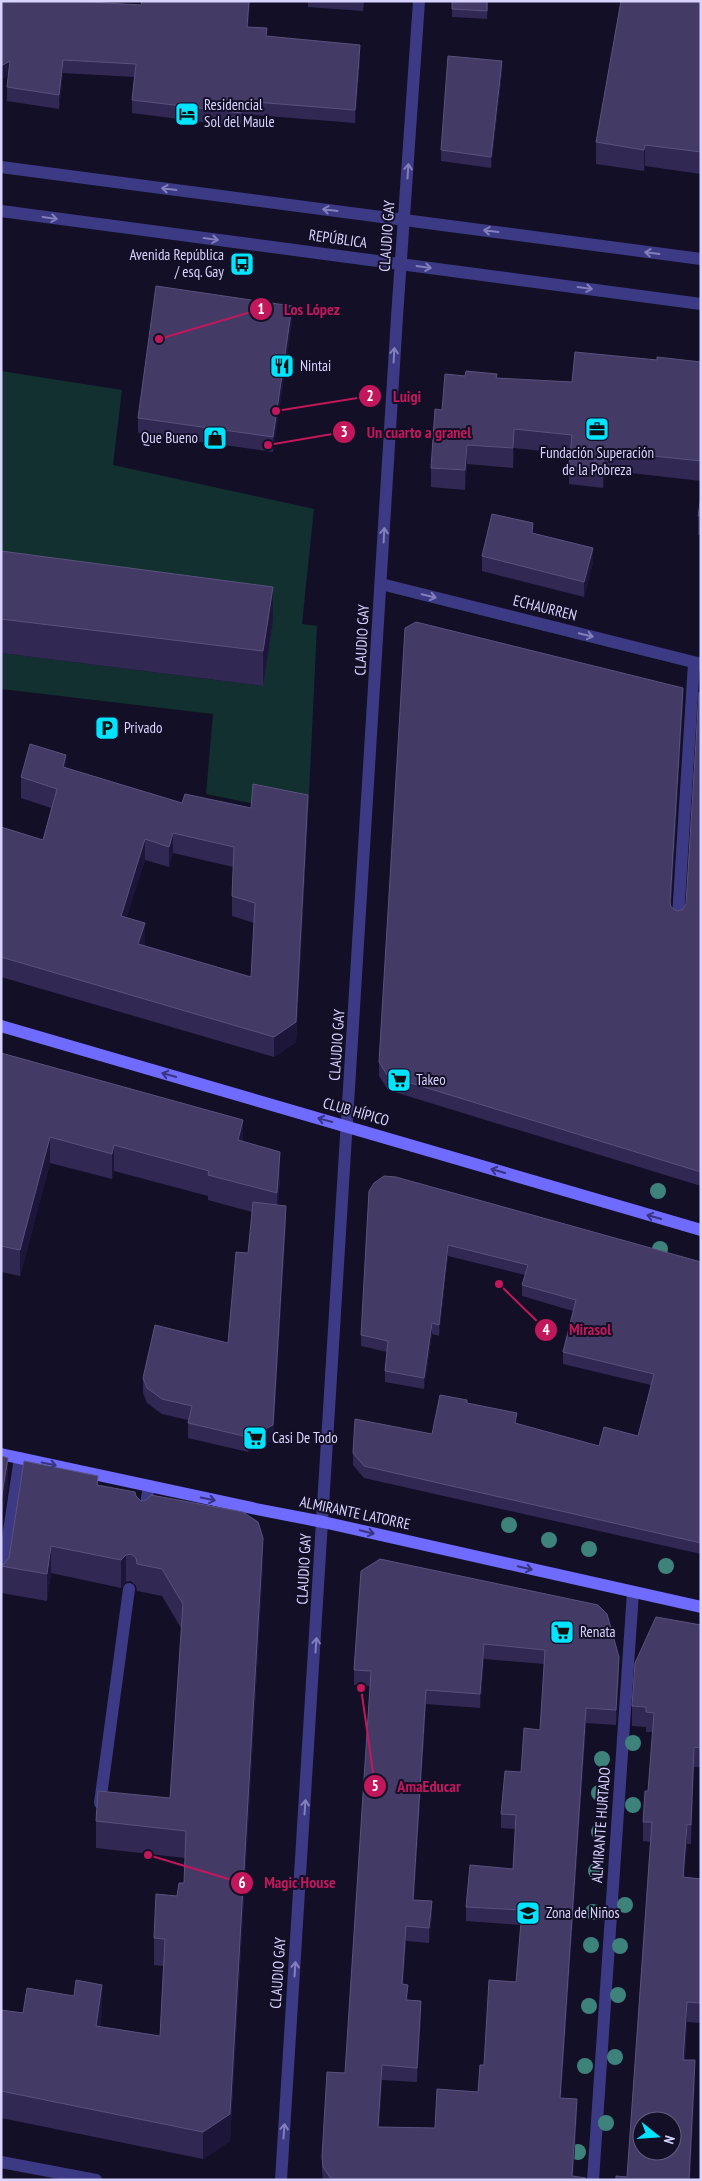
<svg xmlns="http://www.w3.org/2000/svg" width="702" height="2181" viewBox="0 0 702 2181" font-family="'PT Sans Narrow',sans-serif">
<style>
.green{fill:#12302f}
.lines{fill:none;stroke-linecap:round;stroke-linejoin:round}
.lane{stroke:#3d3a85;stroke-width:12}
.street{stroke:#3d3a85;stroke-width:12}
.secondary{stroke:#6f6bff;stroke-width:12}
.tree{fill:#3d827b}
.wall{fill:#312854;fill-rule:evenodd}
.shaded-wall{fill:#1d163a}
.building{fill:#433a66;stroke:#5a527e;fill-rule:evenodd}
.oneway{stroke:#837fbc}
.oneway2{stroke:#38347d}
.labels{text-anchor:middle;stroke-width:4;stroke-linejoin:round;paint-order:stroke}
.poi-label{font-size:15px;fill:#d9d4ff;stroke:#130f26;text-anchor:start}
.street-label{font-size:15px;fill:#d9d4ff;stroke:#130f26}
.leader{fill:none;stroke:#c2185b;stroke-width:2}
.callout-dot{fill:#c2185b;stroke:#130f26;stroke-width:2}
.mark-label{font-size:15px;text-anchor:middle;font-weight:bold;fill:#fff}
.callout-label{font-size:16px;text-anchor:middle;font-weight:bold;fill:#c2185b;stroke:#130f26;stroke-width:4;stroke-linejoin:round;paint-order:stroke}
</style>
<rect width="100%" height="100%" fill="#130f26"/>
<path class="green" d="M1,371L122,390L113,465L314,509L302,624L317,626L308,815L206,794L213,714L1,689V653L263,686L1,585Z"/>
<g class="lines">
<path class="lane" d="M144,1516L149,1486
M100,1803L129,1589"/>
<path class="street" d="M1,167L701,259
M1,211L701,304
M381,584L701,664
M678,917L694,663
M1,1584L20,1458
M1,2162L96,2180
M281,2180L397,317L419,1
M593,2180L633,1592"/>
<path class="secondary" d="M1,1026L701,1230
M1,1454L256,1509L323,1522L701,1607"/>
</g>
<g class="tree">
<circle cx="658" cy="1191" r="8"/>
<circle cx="660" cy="1249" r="8"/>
<circle cx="509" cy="1525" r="8"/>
<circle cx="549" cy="1540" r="8"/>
<circle cx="589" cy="1549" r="8"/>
<circle cx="666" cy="1566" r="8"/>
<circle cx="633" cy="1743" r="8"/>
<circle cx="602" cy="1759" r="8"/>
<circle cx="599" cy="1793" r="8"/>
<circle cx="633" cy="1805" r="8"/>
<circle cx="599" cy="1832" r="8"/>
<circle cx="596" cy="1871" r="8"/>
<circle cx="625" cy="1905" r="8"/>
<circle cx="593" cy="1912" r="8"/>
<circle cx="591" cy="1945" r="8"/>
<circle cx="620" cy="1946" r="8"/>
<circle cx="618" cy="1995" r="8"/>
<circle cx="589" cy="2006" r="8"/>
<circle cx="615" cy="2057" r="8"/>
<circle cx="585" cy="2066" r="8"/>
<circle cx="606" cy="2123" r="8"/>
<circle cx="578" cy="2152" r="8"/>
</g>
<path class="wall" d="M1,1L141,5L142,1H250L248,27L267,37L360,59L355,123L242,114L241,127L132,113V100L134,77L63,73L59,109L7,101V87L8,75L1,79Z
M308,1H364L363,11L308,7Z
M452,1H488L487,19L452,17Z
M701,1V174L645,166L644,171L596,164V142Z
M502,72L491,168L441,161V150Z
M292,321L273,452L138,433V418Z
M657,360L701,362V481L605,470L603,488L569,484V465L570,454L514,448L513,468L467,464L465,490L431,487V468L442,410L497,378L572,382Z
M701,497V535H698V516Z
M1,551L273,621L263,686L1,653Z
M482,556L593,563L584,597L482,571Z
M701,693V1186L388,1090L379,1076V1062L683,702L671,905V907L677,911L682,910L686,904Z
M66,768L182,803L251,808L308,815L296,1042L274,1057L1,977V827L43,840L51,808L21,798V777ZM173,853L233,867L232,896V916L254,923L251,977L144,945L145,943L126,917L145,860L169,867Z
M1,1053L243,1142L280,1177L278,1205L286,1221L273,1440L248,1452L188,1438V1420L162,1414L147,1403L143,1393V1378L228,1343L248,1253L252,1212L208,1200V1196L114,1171L112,1179L50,1163L20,1276L1,1272Z
M369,1191L701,1262V1554L364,1478L353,1465V1453L432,1434L467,1403L517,1424L599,1446L638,1436L651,1385L563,1364V1352L573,1311L522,1296V1285L525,1275L448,1256L439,1336L432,1334L424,1389L385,1382V1371L387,1352L361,1346V1335Z
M98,1485L136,1496L141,1501L263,1565L230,2141L203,2159L1,2118V2010L23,2013L102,2012L100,2027L160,2036L163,1966L154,1965V1938L184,1883L185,1858L96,1848V1821L170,1798L181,1628L162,1596L137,1591L136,1586L131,1581L126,1582L121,1588L51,1573L47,1601L1,1593V1565L4,1564Z
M361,1571L619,1671L616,1725L586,1723L561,2098L577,2114L573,2177L586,2180H323L322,2172V2157L345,2073L370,1686L354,1685V1670ZM484,1659L544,1664L540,1730L501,1814V1828L515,1829L513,1869L466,1907V1921L521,1925L516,1982L484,2065L478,2092L435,2128L379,2127L382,2080L417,2082L421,2015L408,2000L403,1984L406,1941L429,1943L432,1915L414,1900L426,1704L480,1708Z
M701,1625V1767H694L691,1844H687L684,1878L701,1879L700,2023L687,2022L685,2060L695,2080L690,2180H616L627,2177L650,1842L643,1841V1822L648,1791L653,1732H646V1727L632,1726V1706Z"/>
<path class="shaded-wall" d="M249,1H250L247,40V27Z
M360,45V59L355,123V110Z
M63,60V73L59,109V95Z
M10,61V74L1,79V66Z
M502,61V72L491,168V157Z
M242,101V114L241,127V113Z
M645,145V166L644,171V150Z
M292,306V321L273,452V437Z
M514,429V448L513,468V448Z
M467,445V464L465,490V470Z
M605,451V470L603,488V469Z
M593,548V563L584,597V582Z
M273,587V621L263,686V651Z
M683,688V702L670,916V902Z
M66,755V776L63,767Z
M308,795V815L296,1042L274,1057V1037Z
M173,833V853L169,867V847Z
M145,839V860L121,936V916Z
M145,923V943L138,964V944Z
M243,1120V1146L238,1140Z
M50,1137V1163L20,1276V1250Z
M114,1145V1171L112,1179V1154Z
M280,1152V1177L277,1219V1193Z
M286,1206V1221L273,1440L248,1452V1437Z
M448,1245V1256L439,1336V1325Z
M432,1323V1334L424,1389V1378Z
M8,1458V1485L1,1528V1501Z
M263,1538V1565L230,2141L203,2159V2132Z
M51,1546V1573L47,1601V1574Z
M126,1555V1582L121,1588V1560Z
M484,1644V1659L480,1708V1694Z
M619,1657V1671L616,1725V1710Z
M426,1690V1704L413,1914V1900Z
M586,1708V1723L560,2113V2098Z
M694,1747V1767L691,1844V1825Z
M687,1824V1844L683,1897V1877Z
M432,1901V1915L429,1943V1928Z
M406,1926V1941L402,1999V1984Z
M102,1985V2012L96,2053V2026Z
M408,1985V1999L406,2014V2000Z
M701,1987V2007L700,2023V2003Z
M421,2001V2015L417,2082V2068Z
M687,2002V2022L683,2079V2060Z
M695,2060V2080L690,2180H689Z
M382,2065V2080L378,2142V2127Z
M577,2099V2114L573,2180H572Z"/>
<path class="building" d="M1,1H72L141,5L142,1H249L247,27L267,28L266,36L360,45L355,110L242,101L241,113L132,100L136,64L63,60L59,95L7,87L10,61L1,66Z
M452,1H487V11L452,9Z
M621,1H701V152L645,145L644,150L596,142Z
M448,56L502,61L491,157L441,150Z
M156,286L292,306L273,437L138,418Z
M575,352L657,360V357L701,362V461L605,451L603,469L569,465L572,435L514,429L513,448L467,445L465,470L431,468L435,409L442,410L445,374L465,376L466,371L497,374L496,378L572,382Z
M701,497V516H698Z
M492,514L533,523L532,533L593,548L584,582L482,556Z
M1,551L273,587L263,651L1,619Z
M416,622L683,688L670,902L671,907L677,911L682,910L686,904L699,692L701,693V1172L388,1076L379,1062L405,628Z
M30,744L66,755L63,767L182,803L185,794L251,808L253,784L308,795L296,1022L274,1037L1,957V827L43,840L57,789L21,777ZM173,833L234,847L232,896L255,903L251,977L138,944L145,923L121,916L145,839L169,847Z
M1,1053L243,1120L238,1140L280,1152L277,1193L208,1175L209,1171L114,1145L112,1154L50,1137L20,1250L1,1246Z
M384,1176L396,1177L701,1262V1543L364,1466L353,1453L355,1419L432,1434L440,1395L467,1400V1403L517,1413L515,1423L599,1446L604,1427L638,1436L654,1374L563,1352L576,1300L522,1285L528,1265L448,1245L439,1325L432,1323L424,1378L385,1371L388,1341L361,1335L369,1191L374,1183Z
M253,1202L286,1206L273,1425L248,1437L188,1423L192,1406L162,1399L147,1388L143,1378L155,1325L228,1343L236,1252L248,1253Z
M1,1456L8,1458L1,1501Z
M24,1461L98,1476L97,1485L135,1492L136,1496L141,1501L146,1500L151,1495L243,1512L258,1522L263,1538L230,2114L203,2132L1,2091V2010L23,2013L27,1988L74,1996L76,1980L102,1985L96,2026L160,2036L165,1939L154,1938L156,1894L177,1896L179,1883H184L186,1831L96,1821L98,1791L170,1798L183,1604L162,1569L137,1564L136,1558L131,1554L126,1555L121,1560L51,1546L47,1574L1,1566V1565L4,1564L9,1558Z
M380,1559L598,1605L607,1614L619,1657L616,1710L586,1708L560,2098L577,2099L572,2176L586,2178L585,2180H332L323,2167L322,2157L327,2072L345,2073L371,1671L354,1670L361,1571ZM484,1644L545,1650L540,1730L524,1728L521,1772L505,1771L501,1814L516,1815L513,1869L470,1865L466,1907L522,1910L516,1982L489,1980L484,2065H480L478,2092L437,2089L435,2128L378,2127L382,2065L417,2068L421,2001L406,2000L408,1985L402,1984L406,1926L429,1928L432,1901L413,1900L426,1690L480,1694Z
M656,1617L701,1625V1748L694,1747L691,1825L687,1824L683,1877L701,1879V1987L700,2003L687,2002L683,2060H695L689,2180H616V2176L627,2177L652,1822H643L645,1791H648L654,1713L646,1712V1707L632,1706L635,1663ZM642,2121H672V2151H642Z"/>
<defs><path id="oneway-shaft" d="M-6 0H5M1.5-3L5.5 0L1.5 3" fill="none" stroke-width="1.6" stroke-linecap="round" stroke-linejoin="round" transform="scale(1.25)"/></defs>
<g class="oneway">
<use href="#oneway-shaft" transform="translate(408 171) rotate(-86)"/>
<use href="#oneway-shaft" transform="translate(169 189) rotate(-173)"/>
<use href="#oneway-shaft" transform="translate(330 210) rotate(-173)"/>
<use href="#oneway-shaft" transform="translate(50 218) rotate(8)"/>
<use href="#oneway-shaft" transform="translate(491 231) rotate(-173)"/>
<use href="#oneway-shaft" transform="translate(211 239) rotate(8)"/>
<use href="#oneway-shaft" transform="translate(652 253) rotate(-173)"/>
<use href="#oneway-shaft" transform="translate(424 267) rotate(8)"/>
<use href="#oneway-shaft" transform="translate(585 288) rotate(8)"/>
<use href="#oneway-shaft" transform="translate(394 355) rotate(-87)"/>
<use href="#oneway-shaft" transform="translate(384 535) rotate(-87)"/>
<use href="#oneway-shaft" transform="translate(429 596) rotate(14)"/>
<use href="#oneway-shaft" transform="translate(586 635) rotate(14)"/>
<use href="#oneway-shaft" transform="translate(316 1645) rotate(-86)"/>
<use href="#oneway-shaft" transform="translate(305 1807) rotate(-86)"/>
<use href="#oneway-shaft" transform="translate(295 1969) rotate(-86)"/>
<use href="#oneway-shaft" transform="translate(284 2131) rotate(-86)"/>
</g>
<g class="oneway2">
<use href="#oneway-shaft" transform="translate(169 1075) rotate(-164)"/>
<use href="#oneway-shaft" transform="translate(325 1120) rotate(-165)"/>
<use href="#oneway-shaft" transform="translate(498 1171) rotate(-164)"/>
<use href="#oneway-shaft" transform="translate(654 1217) rotate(-164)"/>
<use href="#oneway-shaft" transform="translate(49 1464) rotate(12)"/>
<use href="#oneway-shaft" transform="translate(208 1499) rotate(12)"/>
<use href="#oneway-shaft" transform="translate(367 1532) rotate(13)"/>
<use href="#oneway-shaft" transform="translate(525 1568) rotate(13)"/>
</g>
<defs>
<g id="hotel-square" transform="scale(1.25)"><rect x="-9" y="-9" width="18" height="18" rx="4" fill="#00e5ff" stroke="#130f26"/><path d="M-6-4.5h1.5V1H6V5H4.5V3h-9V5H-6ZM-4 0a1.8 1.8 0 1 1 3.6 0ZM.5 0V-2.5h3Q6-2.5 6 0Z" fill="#111"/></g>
<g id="bus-square" transform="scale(1.25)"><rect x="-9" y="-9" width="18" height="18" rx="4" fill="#00e5ff" stroke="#130f26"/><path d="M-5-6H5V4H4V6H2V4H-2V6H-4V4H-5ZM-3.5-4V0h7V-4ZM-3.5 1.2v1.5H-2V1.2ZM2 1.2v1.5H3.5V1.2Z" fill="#111"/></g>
<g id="restaurant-square" transform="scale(1.25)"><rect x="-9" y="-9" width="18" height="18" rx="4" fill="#00e5ff" stroke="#130f26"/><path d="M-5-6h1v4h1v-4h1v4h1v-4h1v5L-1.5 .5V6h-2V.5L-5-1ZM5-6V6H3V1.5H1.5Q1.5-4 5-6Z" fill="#111"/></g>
<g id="office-square" transform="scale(1.25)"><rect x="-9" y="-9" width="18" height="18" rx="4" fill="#00e5ff" stroke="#130f26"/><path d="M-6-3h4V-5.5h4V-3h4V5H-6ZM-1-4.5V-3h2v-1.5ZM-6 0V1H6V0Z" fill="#111"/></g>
<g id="shop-square" transform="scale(1.25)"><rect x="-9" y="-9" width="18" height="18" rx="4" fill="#00e5ff" stroke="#130f26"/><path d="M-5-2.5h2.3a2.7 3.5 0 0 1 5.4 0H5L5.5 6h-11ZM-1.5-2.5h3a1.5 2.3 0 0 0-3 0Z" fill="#111"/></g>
<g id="parking-square" transform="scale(1.25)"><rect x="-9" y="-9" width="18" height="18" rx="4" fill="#00e5ff" stroke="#130f26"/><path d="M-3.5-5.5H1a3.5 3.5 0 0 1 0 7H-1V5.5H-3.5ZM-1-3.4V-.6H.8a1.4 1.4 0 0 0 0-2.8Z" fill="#111"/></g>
<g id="supermarket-square" transform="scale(1.25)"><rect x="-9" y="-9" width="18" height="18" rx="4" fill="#00e5ff" stroke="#130f26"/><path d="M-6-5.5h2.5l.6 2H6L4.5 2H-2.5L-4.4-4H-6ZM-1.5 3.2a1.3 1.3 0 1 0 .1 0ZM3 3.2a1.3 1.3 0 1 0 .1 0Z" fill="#111"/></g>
<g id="school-square" transform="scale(1.25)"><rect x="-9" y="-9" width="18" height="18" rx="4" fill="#00e5ff" stroke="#130f26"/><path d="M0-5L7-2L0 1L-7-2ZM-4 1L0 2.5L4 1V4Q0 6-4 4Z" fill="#111"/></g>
</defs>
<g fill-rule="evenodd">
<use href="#hotel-square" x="187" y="114"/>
<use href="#bus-square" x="242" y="264"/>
<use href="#restaurant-square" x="282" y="366"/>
<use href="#office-square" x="597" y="429"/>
<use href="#shop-square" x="215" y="438"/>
<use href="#parking-square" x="107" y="728"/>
<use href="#supermarket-square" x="399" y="1080"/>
<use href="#supermarket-square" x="255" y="1438"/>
<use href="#supermarket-square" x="562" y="1632"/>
<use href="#school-square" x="528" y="1913"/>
</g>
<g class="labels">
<g class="poi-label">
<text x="204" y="110">Residencial<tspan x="204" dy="17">Sol del Maule</tspan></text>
<text x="224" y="260" text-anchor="end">Avenida República<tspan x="224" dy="17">/ esq. Gay</tspan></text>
<text x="300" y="371">Nintai</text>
<text x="198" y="443" text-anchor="end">Que Bueno</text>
<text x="597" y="458" text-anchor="middle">Fundación Superación<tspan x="597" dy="17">de la Pobreza</tspan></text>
<text x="124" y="733">Privado</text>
<text x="416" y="1085">Takeo</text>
<text x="272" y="1443">Casi De Todo</text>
<text x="580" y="1637">Renata</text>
<text x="546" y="1918">Zona de Niños</text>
</g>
<g class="street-label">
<text transform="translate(387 236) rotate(-86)" y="5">CLAUDIO GAY</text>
<text transform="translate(338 239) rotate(8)" y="5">REPÚBLICA</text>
<text transform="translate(545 608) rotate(14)" y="5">ECHAURREN</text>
<text transform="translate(362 640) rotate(-87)" y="5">CLAUDIO GAY</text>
<text transform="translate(337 1045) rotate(-86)" y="5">CLAUDIO GAY</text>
<text transform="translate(356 1112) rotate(16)" y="5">CLUB HÍPICO</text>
<text transform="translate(355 1513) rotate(12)" y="5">ALMIRANTE LATORRE</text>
<text transform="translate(304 1569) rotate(-87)" y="5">CLAUDIO GAY</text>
<text transform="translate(601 1825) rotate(-86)" y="5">ALMIRANTE HURTADO</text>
<text transform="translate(278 1973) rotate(-86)" y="5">CLAUDIO GAY</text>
</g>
</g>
<path class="leader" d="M159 339L261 309M276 411L370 396M268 445L344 432M499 1284L546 1330M361 1688L375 1786M148 1855L242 1883"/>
<g class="callout-dot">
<circle cx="159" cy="339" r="5"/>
<circle cx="276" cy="411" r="5"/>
<circle cx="268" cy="445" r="5"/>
<circle cx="499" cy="1284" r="5"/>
<circle cx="361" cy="1688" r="5"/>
<circle cx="148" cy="1855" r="5"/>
<circle cx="261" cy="309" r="12"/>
<circle cx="370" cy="396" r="12"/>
<circle cx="344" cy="432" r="12"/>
<circle cx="546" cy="1330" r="12"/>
<circle cx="375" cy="1786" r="12"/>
<circle cx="242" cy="1883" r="12"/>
</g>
<g class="mark-label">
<text x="261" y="314">1</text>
<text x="370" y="401">2</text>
<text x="344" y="437">3</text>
<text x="546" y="1335">4</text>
<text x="375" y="1791">5</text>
<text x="242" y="1888">6</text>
</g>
<g class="callout-label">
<text x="312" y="315">Los López</text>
<text x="407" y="402">Luigi</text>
<text x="419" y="438">Un cuarto a granel</text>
<text x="590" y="1335">Mirasol</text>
<text x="429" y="1792">AmaEducar</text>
<text x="300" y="1888">Magic House</text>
</g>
<rect width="702" height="2181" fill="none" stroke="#d9d4ff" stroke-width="5"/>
<g transform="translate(657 2136) rotate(107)"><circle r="24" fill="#130f26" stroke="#625e7d"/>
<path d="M0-4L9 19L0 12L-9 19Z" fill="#00e5ff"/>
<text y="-8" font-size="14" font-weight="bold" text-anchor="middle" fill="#d9d4ff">N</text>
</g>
</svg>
